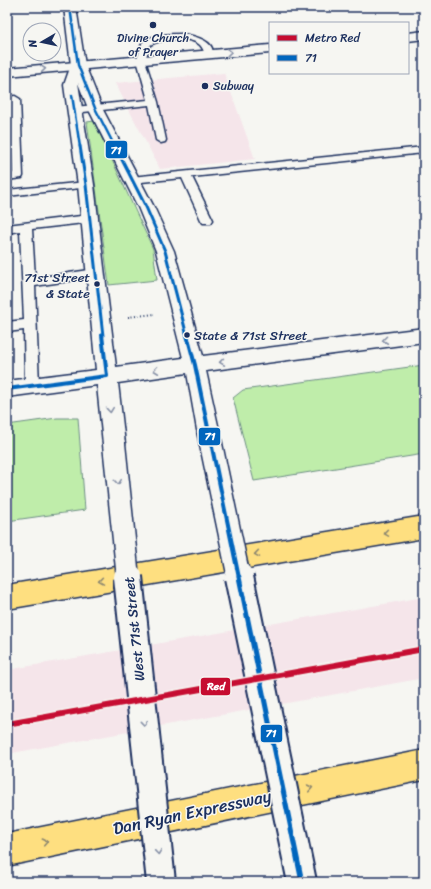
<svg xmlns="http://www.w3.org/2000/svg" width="431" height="889" viewBox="0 0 431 889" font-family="Sriracha,sans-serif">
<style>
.built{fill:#f5e5ea}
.green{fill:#bfedaa;stroke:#6d8e84}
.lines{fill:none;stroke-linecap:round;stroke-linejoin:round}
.lane-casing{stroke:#1b2f5e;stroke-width:3}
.street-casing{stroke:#1b2f5e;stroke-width:3}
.secondary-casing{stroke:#1b2f5e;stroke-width:3}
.highway-casing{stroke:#1b2f5e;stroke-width:3}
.path{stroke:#1b2f5e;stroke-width:2;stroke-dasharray:1 2.5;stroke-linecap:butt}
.lane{fill:#f6f6f2;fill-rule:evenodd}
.street{fill:#f6f6f2;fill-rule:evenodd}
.secondary{fill:#f6f6f2;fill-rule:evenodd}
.highway{fill:#fedf80;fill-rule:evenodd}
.secondary-bridge-far1-casing{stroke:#1b2f5e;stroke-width:25;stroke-linecap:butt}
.secondary-bridge-casing{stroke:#1b2f5e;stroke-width:32;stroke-linecap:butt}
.secondary-bridge-far1{stroke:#f6f6f2;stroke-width:22}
.secondary-bridge{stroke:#f6f6f2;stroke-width:28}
.bus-1-far3-casing{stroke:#f6f6f2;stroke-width:4.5}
.bus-1-far2-casing{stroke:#f6f6f2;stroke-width:5.5}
.bus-1-far1-casing{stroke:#f6f6f2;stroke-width:7}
.bus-1-casing{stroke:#f6f6f2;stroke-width:8}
.bus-1-far3{stroke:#0065bd;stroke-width:2.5}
.bus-1-far2{stroke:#0065bd;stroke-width:3}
.bus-1-far1{stroke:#0065bd;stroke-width:4}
.bus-1{stroke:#0065bd;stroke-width:5}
.metro-1-casing{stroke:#f6f6f2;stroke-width:3}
.metro-1{fill:#c60c30;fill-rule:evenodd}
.oneway{stroke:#8892a8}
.oneway2{stroke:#8c876f}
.poi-dot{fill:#1b2f5e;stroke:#f6f6f2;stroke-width:1.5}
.labels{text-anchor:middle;stroke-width:3;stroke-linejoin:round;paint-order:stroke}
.far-poi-label{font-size:12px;fill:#1b2f5e;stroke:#f6f6f2}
.bus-label{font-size:13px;fill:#1b2f5e;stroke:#f6f6f2;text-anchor:end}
.street-label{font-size:14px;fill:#1b2f5e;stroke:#f6f6f2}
.near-street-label{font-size:17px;fill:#1b2f5e;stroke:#f6f6f2}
.line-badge{stroke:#f6f6f2;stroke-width:1.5}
.badge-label{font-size:11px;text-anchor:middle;font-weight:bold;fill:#fff}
</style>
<rect width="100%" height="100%" fill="#f6f6f2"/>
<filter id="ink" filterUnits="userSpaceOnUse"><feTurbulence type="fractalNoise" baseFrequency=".025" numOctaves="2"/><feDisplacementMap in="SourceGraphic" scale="8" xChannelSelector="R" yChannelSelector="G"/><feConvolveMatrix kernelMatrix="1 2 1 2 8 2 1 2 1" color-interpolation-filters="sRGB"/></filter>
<g filter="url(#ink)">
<path class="built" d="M224,73L255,159L160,169L115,83Z
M424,597V678L7,754V670Z"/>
<path class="green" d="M94,121L153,249L157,280L109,285L87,122Z
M424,365V454L254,481L233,398L243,390Z
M57,418H78L85,510L7,521V425Z"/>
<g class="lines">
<g class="lane-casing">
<path id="lane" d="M183,34C194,36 217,41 212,56H206C204,52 203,48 200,45C189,35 162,39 150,45L145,60L158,102L166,140L165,142L161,143L156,140L149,105L74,113L69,110L74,107L148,100L137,60L142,43C151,34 171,34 183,34Z
M15,96L20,99L23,176L22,178L7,180V174L13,173L10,102L7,103V97Z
M424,147V153L192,177L213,220L211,223H203L201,220L182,178L131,183L126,180L131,177Z
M86,182L91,185L90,187L7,196V190Z
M89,215L93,216L95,219L93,222L32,229L35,278L96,269L100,270L102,273L100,276L96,277L35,286L39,385L37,389L32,390L27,389L25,385L24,330L7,332V322L24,320L20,231L7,233V225Z"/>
</g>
<g class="street-casing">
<path id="street" d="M424,31V39L408,41V33Z
M270,45V53L7,76V68Z"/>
</g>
<g class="secondary-casing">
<path id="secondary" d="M64,7H76L85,65L102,108L154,207L174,251L203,356L424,328V342L206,371L219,430L216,436L208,439L200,436L197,430L187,373L118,383L125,444L122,450L114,453L106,450L103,444L97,385L7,397V381L96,370L78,185L64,85L71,65ZM78,83L88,108L138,207L156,251L183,358L116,367L94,185Z"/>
</g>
<g class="highway-casing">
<path id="highway" d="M424,516V538L7,609V585Z
M424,750V780L7,866V834Z"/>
</g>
<path class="path" d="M128,317L155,314"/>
<use href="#lane" class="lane"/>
<use href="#street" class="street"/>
<use href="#secondary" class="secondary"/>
<use href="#highway" class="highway"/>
<g class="secondary-bridge-far1-casing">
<path id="secondary-bridge-far1" d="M208,430L239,578
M114,444L128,578"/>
</g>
<g class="secondary-bridge-casing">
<path id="secondary-bridge" d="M128,577L161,882
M239,577L302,882"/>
</g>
<use href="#secondary-bridge-far1" class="secondary-bridge-far1"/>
<use href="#secondary-bridge" class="secondary-bridge"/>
<g class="bus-1-far3-casing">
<path id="bus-1-far3" d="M70,7L78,65L95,108L115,147
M72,95L80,147"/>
</g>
<g class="bus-1-far2-casing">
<path id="bus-1-far2" d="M80,146L86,185L103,336
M115,146L146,207L165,251L187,336"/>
</g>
<g class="bus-1-far1-casing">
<path id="bus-1-far1" d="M187,335L195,365L239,578
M7,389L107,376L102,335"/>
</g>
<g class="bus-1-casing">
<path id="bus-1" d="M239,577L302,882"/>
</g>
<use href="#bus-1-far3" class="bus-1-far3"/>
<use href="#bus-1-far2" class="bus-1-far2"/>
<use href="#bus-1-far1" class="bus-1-far1"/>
<use href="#bus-1" class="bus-1"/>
<g class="metro-1-casing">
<path id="metro-1" d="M424,646V652L7,727V721Z"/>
</g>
<use href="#metro-1" class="metro-1"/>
</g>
<defs><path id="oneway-chevron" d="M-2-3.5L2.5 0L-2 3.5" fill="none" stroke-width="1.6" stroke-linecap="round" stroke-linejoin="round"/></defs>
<g class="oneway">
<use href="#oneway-chevron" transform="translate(229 52) rotate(-5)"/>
<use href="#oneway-chevron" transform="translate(43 69) rotate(-5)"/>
<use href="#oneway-chevron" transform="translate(385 340) rotate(173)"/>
<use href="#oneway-chevron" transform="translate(222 362) rotate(172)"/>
<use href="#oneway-chevron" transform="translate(156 370) rotate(173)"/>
<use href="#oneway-chevron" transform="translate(110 410) rotate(84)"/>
<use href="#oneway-chevron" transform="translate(118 482) rotate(84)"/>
<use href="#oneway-chevron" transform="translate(144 723) rotate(84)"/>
<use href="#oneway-chevron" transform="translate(158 852) rotate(84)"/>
</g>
<g class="oneway2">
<use href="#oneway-chevron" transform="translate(386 533) rotate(171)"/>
<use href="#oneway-chevron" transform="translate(257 554) rotate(171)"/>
<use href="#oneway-chevron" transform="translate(101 581) rotate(171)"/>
<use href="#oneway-chevron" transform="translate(310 788) rotate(-12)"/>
<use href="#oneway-chevron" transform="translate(45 842) rotate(-12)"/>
</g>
</g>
<g class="poi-dot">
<circle cx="153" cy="25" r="4"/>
<circle cx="205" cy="86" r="4"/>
<circle cx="97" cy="284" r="3.5"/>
<circle cx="187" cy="335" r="3.5"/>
</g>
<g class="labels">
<g class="far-poi-label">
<text x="153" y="42">Divine Church<tspan x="153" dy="14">of Prayer</tspan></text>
<text x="213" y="90" text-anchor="start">Subway</text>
</g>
<g class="bus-label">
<text x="90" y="282">71st Street<tspan x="90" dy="16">&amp; State</tspan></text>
<text x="194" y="340" text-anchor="start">State &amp; 71st Street</text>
</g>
<g class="street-label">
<text transform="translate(134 629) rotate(-96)" y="5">West 71st Street</text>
</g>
<g class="near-street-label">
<text transform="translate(192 812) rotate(-12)" y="6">Dan Ryan Expressway</text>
</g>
</g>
<g class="line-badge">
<rect x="105" y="140" width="23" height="19" rx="4" fill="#0065bd"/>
<rect x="198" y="427" width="23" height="19" rx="4" fill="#0065bd"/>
<rect x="200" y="677" width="31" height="19" rx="4" fill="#c60c30"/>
<rect x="260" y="724" width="23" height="19" rx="4" fill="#0065bd"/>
</g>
<g class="badge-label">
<text x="116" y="154">71</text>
<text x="210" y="440">71</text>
<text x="216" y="690">Red</text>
<text x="271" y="737">71</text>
</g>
<rect width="431" height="889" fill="none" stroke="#f6f6f2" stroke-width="24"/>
<rect x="12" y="12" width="407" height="865" fill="none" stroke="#1b2f5e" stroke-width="1.5" filter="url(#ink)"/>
<rect x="269" y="22" width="140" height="52" fill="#f6f6f2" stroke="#9ea6b7"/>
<rect x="277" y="35" width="20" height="6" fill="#c60c30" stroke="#9ea6b7"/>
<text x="305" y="42" font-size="12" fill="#1b2f5e">Metro Red</text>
<rect x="277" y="55" width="20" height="6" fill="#0065bd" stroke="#9ea6b7"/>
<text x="305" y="62" font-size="12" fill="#1b2f5e">71</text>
<g transform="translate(42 42) rotate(261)"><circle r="19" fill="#f6f6f2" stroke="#9ea6b7"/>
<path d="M0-3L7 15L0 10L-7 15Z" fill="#1b2f5e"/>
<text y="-6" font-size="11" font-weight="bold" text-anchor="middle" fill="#1b2f5e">N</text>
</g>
</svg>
